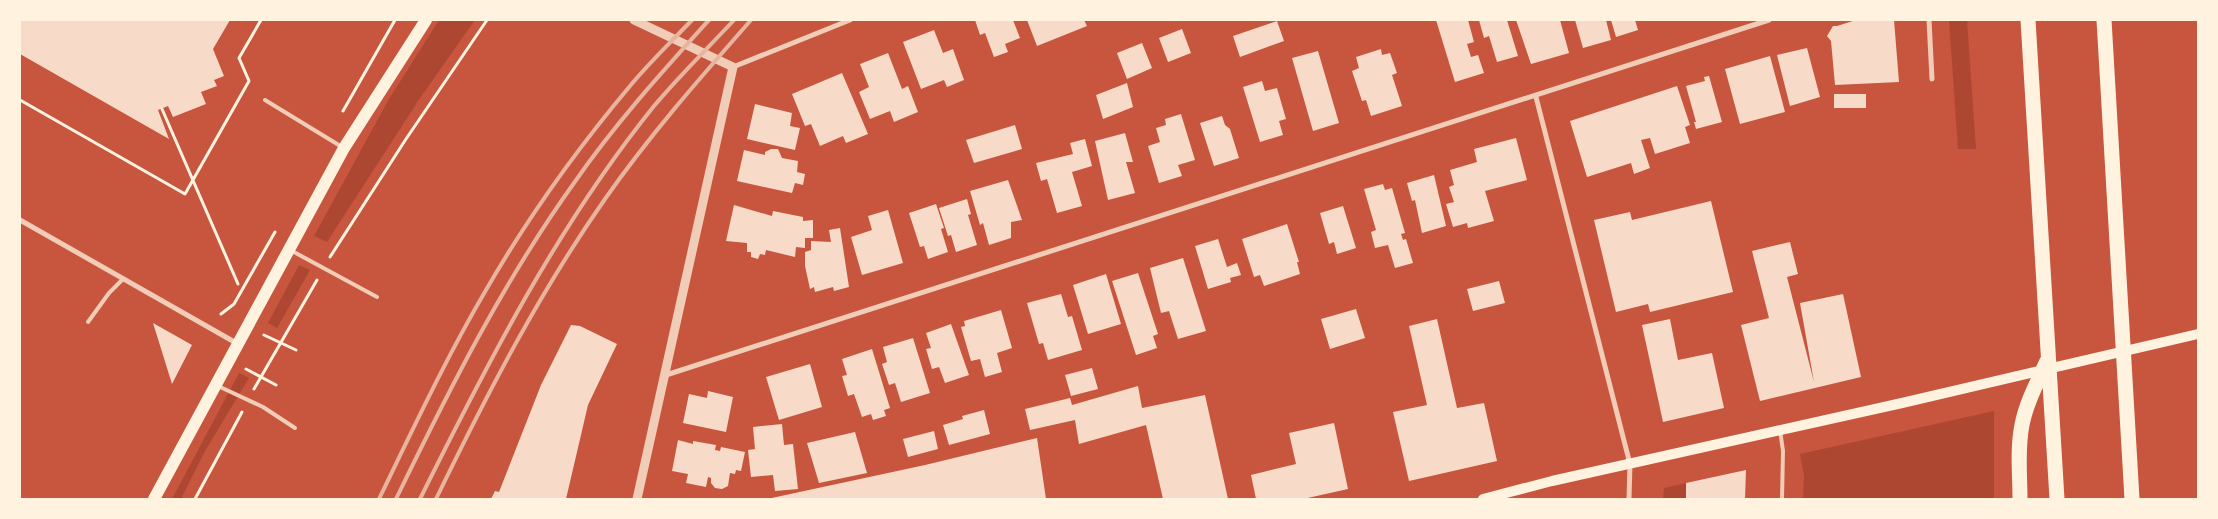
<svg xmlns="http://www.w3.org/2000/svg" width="2218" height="519" viewBox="0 0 2218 519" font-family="'Noto Serif',serif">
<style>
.green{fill:#ae4732}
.building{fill:#f7dbc8}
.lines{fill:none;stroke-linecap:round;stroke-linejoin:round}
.path{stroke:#fff3e0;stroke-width:3}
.service{stroke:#f1ccb7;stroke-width:4}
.minor{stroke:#f1ccb7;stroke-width:5}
.tertiary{stroke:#f1ccb7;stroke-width:9}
.secondary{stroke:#fff3e0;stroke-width:10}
.primary{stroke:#fff3e0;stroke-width:12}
.motorway{stroke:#fff3e0;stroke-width:15}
.rail{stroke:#e9b49f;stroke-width:4}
</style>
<rect width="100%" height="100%" fill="#c8553d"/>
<path class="green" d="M439,20H475L418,101L327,242L314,236L389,99Z
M1949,20H1967L1976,149H1958Z
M299,265L310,270L277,328L268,323Z
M239,373L249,378L205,451L181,499H172Z
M1994,411V499H1803L1804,476L1800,454Z
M1686,483V499H1663L1664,488Z"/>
<path class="building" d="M20,20H230L213,49L224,76L214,80L217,86L201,92L206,104L173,117L168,106L158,110L169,139L20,54Z
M975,20H1013L1020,38L1005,44L1008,52L994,57L985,33L980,35Z
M1027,20H1084L1087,26L1037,46Z
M1436,20H1468L1474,42L1467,44L1471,57L1478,55L1484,73L1455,82Z
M1479,20H1507L1518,56L1497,62L1489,36L1484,38Z
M1516,20H1560L1569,53L1531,64Z
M1575,20H1606L1611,40L1583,48Z
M1611,20H1635L1638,30L1616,37Z
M1856,20H1894L1899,82L1835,85L1831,41L1827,36L1833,26H1837Z
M1277,21L1284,41L1240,57L1233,36Z
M1182,29L1191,53L1168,62L1159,38Z
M934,30L943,53L953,49L964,80L947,87L944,80L921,89L903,42Z
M1142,43L1152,68L1127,79L1117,53Z
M1807,48L1820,97L1790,106L1777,55Z
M1381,49L1382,55L1390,53L1397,73L1392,75L1402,106L1371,116L1366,100L1362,101L1352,71L1359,68L1356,57Z
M1318,51L1339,123L1313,131L1292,58Z
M888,53L902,89L908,86L918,112L894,122L890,111L870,119L859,92L869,87L860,64Z
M1770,56L1785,112L1740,124L1725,69Z
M842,73L868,134L846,143L843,136L820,146L811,124L805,126L792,94Z
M1709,76L1722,122L1696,129L1694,122H1696L1686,86L1705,81L1704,77Z
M1262,81L1265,91L1277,88L1286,119L1279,121L1283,135L1260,142L1243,87Z
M1127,83L1133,107L1103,119L1096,95Z
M1677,86L1690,125L1685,127L1690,143L1655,154L1650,138L1641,140L1650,168L1634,174L1631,163L1587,177L1570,121Z
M1834,94H1866V108H1834Z
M755,104L792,113L790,126L800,128L795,150L747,139Z
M1181,114L1195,160L1178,165L1182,176L1159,183L1148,146L1160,142L1156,128L1166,125L1165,119Z
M1222,116L1225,125L1230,129L1239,158L1214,166L1200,123Z
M1015,125L1022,149L974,163L966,140Z
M1125,133L1133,162H1126L1135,193L1108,200L1095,141Z
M1516,138L1527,180L1485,191L1494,221L1468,228L1467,223L1453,227L1446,204L1454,202L1449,187L1454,185L1450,170L1477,162L1474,149Z
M1085,139L1092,166L1072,172L1082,206L1057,213L1047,179L1041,181L1036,163L1073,154L1070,143Z
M771,149H778L782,158L798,161L797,172L805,174L803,185L795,183L792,193L737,181L744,150L765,155V152Z
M1434,175L1446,226L1422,233L1415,200L1412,201L1407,183Z
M1008,180L1022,220L1011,222V238L989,245L983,223L980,225L970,191Z
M1383,184L1385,190L1392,188L1405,233L1401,234L1403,240L1406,239L1413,263L1395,268L1388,245L1375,248L1371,232L1376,230L1364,189Z
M967,199L971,214L968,215L977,245L956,252L951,235L948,236L939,208Z
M1711,201L1733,292L1650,312L1648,304L1616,312L1594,220L1630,212L1632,220Z
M936,204L944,228L941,229L948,252L928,259L924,246L920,247L909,213Z
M734,205L772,216L773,211L803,217V221L813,220V238H805V248L796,247L795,257L766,250L765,255L760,254L758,259L751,257V252H747V243L726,241Z
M1343,206L1356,248L1337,254L1334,242L1329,244L1320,213Z
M888,210L903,263L862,275L851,237L872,230L868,216Z
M1287,224L1299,262H1297L1300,274L1264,286L1260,275L1254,277L1242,239Z
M840,228L849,287L834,291L833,287L815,292L814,287L810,289L805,266V252L811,250V241L831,242L829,230Z
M1218,239L1227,267L1237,263L1241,275L1230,278L1231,282L1208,289L1195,246Z
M1790,242L1798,274L1787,277L1814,382L1800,303L1843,294L1861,377L1760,401L1741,325L1769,318L1752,251Z
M1183,258L1206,331L1178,339L1169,311L1161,313L1150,268Z
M1138,273L1158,334L1153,336L1157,348L1136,355L1112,281Z
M1106,274L1121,324L1088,334L1073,285Z
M1499,281L1505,303L1473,311L1467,289Z
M1061,294L1068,317L1072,316L1082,350L1048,360L1043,343L1039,344L1027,303Z
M1356,309L1365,338L1330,349L1321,319Z
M1001,310L1012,348L997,353L1002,372L985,377L980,359L971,361L961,327L965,326L964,321Z
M1437,319L1457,408L1484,403L1497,461L1409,481L1393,412L1427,405L1409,326Z
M1670,319L1678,360L1712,353L1724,408L1663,422L1642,325Z
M153,323L192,345L172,384Z
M951,324L969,375L945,383L939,367L932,369L926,349L931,348L926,333Z
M571,325L580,326L617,344L588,405L566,499H491L495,491L499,492L541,385Z
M913,338L930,393L901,402L895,383L889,385L882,364L887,362L883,347Z
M872,349L890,408L884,410L886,416L873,420L871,414L862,417L854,394L848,396L842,376L847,375L842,359Z
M810,364L822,407L779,420L766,377Z
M1092,368L1098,389L1071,396L1065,375Z
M1138,386L1142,408L1205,395L1228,499H1163L1146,425L1079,444L1075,420L1030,430L1025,409L1070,398L1072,405Z
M708,391L733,397L726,432L683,423L689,394L707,398Z
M984,410L990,434L949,445L943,425L963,419L962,416Z
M1334,423L1348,489L1303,499H1256L1251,475L1296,464L1289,433Z
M782,424L784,445L793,444L798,489L775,491L773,475L751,477L748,450L755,449L753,427Z
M934,431L938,449L908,457L903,439Z
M855,432L867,473L819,483L807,443Z
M1037,438L1046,499H767L925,465Z
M678,440L693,444V441L716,445L715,450L720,451L721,447L745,452L741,471L736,470L735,474L730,473L728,486L722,489L715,488L711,483V478L708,477L706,487L686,483L688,474L672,471Z
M1746,470L1745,499H1686V483Z"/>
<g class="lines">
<path class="path" d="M20,100L185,194L249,81L239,58L261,20
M162,109L238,284
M343,111L395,20
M330,257L406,139L487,20
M221,314L234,304L275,232
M264,335L296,350
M246,369L276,385
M254,389L317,280
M195,499L242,412"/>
<path class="service" d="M265,100L342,147
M292,251L377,297
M88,322L109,293L123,279
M218,386L263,407L295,428
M1780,430L1783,451L1782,499"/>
<path class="minor" d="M1929,20L1932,79
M733,67L850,20
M1536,97L1630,464L1629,499
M20,220L238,344
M666,375L1769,20"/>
<path class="tertiary" d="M634,20L733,67L637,499"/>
<path class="secondary" d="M1483,499L1552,481L1902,403L2198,334"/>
<path class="primary" d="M154,499L344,148L426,20"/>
<path class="motorway" d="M2028,20L2057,499
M2104,20L2132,499
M2020,499C2020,475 2017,449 2022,425C2026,403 2038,381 2047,361"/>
<path class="rail" d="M379,499C413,429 446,358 486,290C527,219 577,149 630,86C649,63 671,42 692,20
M396,499C449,390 503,282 574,183C614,125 662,72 709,20
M420,499C488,362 558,225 654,106C679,76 708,48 734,20
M436,499C486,396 539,293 605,199C649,136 700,78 751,20"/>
</g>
<rect width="2218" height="519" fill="none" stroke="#fff3e0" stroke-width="42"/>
</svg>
